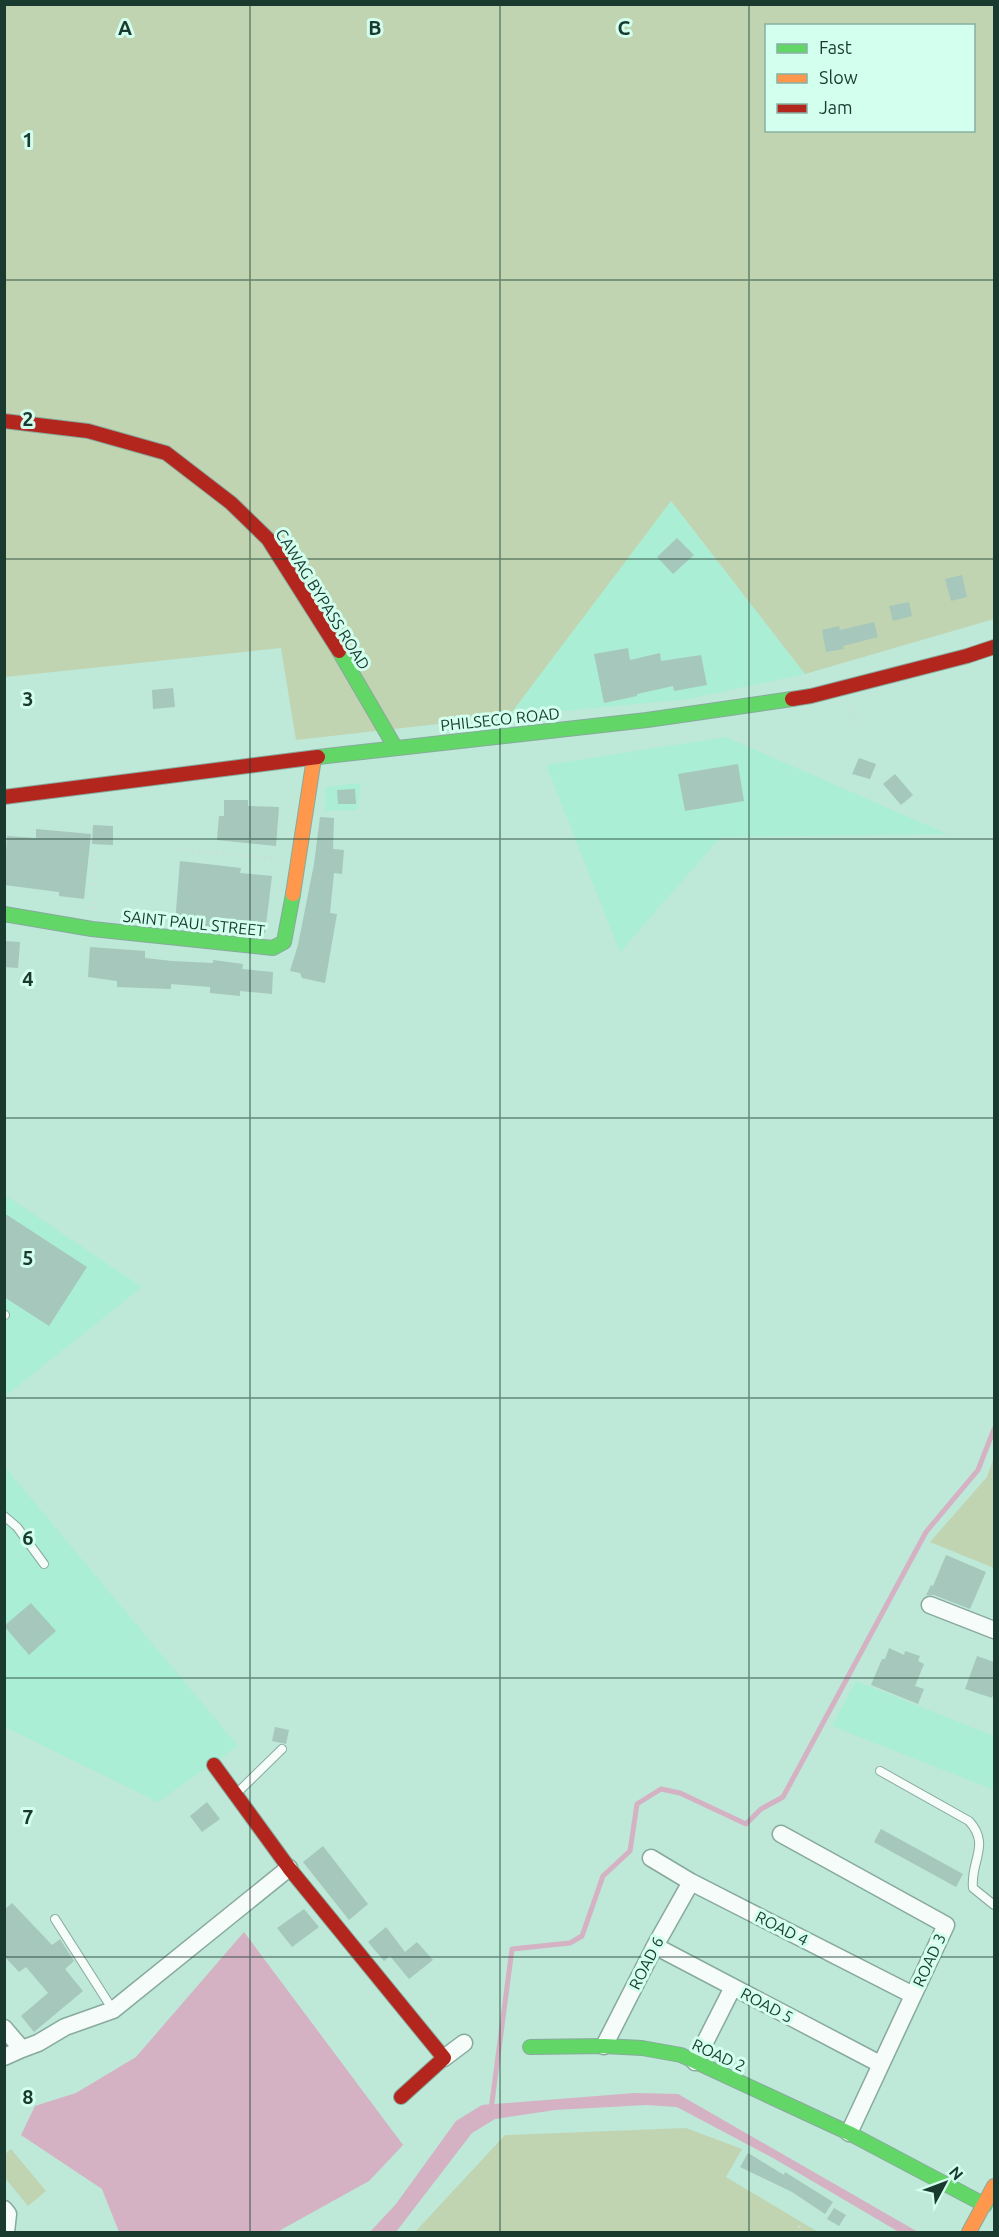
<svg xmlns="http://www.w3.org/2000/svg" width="999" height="2237" viewBox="0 0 999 2237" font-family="Ubuntu,sans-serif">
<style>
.built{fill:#abeed6}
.green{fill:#c0d4b2;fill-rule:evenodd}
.water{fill:#d4b1c3}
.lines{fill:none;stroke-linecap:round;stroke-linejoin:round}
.stream{stroke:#d4b1c3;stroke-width:5}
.building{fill:#a6c7bb}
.lane-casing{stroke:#88a99d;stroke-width:10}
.street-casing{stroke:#88a99d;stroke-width:19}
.fast-casing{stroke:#88a99d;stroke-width:16}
.slow-casing{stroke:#88a99d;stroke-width:16}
.jam-casing{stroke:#88a99d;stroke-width:16}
.path{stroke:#cfddd8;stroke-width:3;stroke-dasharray:1.5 4.5;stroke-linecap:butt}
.lane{stroke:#f5fcf9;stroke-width:8}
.street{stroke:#f5fcf9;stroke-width:16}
.fast{stroke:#63d668;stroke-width:14}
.slow{stroke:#ff974d;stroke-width:14}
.jam{stroke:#b3261e;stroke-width:14}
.grid{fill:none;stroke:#1a3a30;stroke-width:1.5;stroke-opacity:0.55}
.labels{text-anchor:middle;stroke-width:6;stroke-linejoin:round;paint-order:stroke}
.street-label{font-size:16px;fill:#1a3a30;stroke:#d2ffee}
.grid-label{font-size:20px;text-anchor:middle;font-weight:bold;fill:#1a3a30;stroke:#d2ffee;stroke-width:6;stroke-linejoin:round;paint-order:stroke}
</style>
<rect width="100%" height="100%" fill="#bee8d8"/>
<path class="built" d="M671,501L805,674L689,699L509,716Z
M726,737L947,834L721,837L620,952L546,765Z
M361,783L357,810L325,811V787Z
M5,1195L142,1287L5,1396Z
M4,1466L238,1746L158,1802L5,1727Z
M856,1681L994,1736V1790L832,1726Z"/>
<path class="green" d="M4,5H994V619L805,674L671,501L509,716L296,740L281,648L5,677ZM766,26H974V130H766Z
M994,1457V1568L930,1542L987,1477Z
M686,2128L742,2149L726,2177L818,2232H415L505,2135Z
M11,2149L46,2191L28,2206L5,2178V2154Z"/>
<path class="water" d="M244,1932L403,2145L369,2181L277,2232H119L102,2189L21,2135L35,2106L76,2093L136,2057Z
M635,2093L678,2094L918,2232H899L773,2158L677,2107L646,2105L555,2110L495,2119L472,2133L396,2232H370L396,2204L456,2121L482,2105Z"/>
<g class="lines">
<path class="stream" d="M491,2110L512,1949L570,1943L582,1936L603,1876L630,1851L637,1804L661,1789L680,1793L746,1824L761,1809L783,1797L926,1532L978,1470L994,1429"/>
</g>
<path class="building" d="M677,538L694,555L673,574L657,557Z
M962,575L967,597L951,601L945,579Z
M909,602L912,616L893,621L889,606Z
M874,622L878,637L843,646L844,649L826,652L822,630L839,626L840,630Z
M628,648L630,660L660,653L661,661L701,655L707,685L674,691L673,686L637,694V696L604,703L594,654Z
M173,688L175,707L153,709L152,690Z
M859,758L876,764L870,779L852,774Z
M738,764L744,801L685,811L678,774Z
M895,774L913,795L901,805L883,784Z
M355,789L356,804H338L337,790Z
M224,800H248V806L279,807L276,846L217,840L219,816H224Z
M320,817L334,818L333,849L344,850L342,874L334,873L330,913L337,914L325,983L302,978L300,973L290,971L298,945L314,864Z
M93,825L113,826V845L92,844Z
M36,829L91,834L84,899L59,896V892L4,885L7,836L36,838Z
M180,861L241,868L240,873L272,876L265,933L175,923Z
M4,941L20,942L18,968L4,967Z
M90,947L145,951V958L172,961L213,963V960L243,964L242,969L273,972L272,994L240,991V996L210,993V987L171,984V989L117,987V981L88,977Z
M4,1213L87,1267L49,1326L4,1297Z
M946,1555L986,1572L970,1609L934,1595H926L931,1585L933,1586Z
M31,1603L56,1631L29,1655L4,1626Z
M889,1648L904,1655L905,1651L920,1656L918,1661L924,1664L915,1686L924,1689L918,1704L871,1685L882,1659H885Z
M977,1656L994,1662V1691L992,1698L965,1689Z
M275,1727L289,1730L286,1744L272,1741Z
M207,1802L220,1819L202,1832L190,1816Z
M881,1829L963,1874L956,1887L874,1842Z
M323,1846L368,1904L349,1920L303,1862Z
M12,1903L52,1945L60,1939L74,1961L65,1969L83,1991L34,2032L21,2016L48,1993L26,1967L19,1972L4,1956V1910Z
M304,1909L319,1927L292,1947L277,1928Z
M386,1927L405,1952L417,1942L433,1960L409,1979L390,1956L384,1961L368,1942Z
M748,2153L784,2175L785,2172L833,2202L825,2214L792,2192L740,2167Z
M834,2208L846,2215L839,2226L827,2219Z"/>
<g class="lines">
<g class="lane-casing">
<path id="lane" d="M4,1315H5
M4,1516L17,1527L44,1564
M880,1771L969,1821C991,1845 970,1861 973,1888L994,1905
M237,1793L282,1749
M55,1919L113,2010"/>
</g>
<g class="street-casing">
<path id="street" d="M930,1605L994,1630
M781,1834L946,1925L849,2133
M651,1858L691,1882L913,1995
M655,1946L880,2064
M4,2028L22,2049L4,2057
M604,2046L655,1946L691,1882
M22,2049L38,2043L65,2027L113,2010L289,1868
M444,2058L464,2043
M695,2062L733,1987
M4,2209L8,2214L6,2232"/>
</g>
<g class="fast-casing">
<path id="fast" d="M339,651L395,747
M318,757L647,720L792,699
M4,914L92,929L273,948L284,942L293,894
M530,2047L604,2046L642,2048L681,2055L849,2133L985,2205"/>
</g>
<g class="slow-casing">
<path id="slow" d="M293,894L314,758
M969,2232L994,2186"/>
</g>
<g class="jam-casing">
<path id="jam" d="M4,421L88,431L166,453L231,503L268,539L339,651
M792,699L811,696L967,656L994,647
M4,797L318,757
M214,1765L289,1868L444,2058L401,2097"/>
</g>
<path class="path" d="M848,706L860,727
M180,850L280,859
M93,909L94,851
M799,2226L801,2232"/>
<use href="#lane" class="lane"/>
<use href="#street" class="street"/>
<use href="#fast" class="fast"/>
<use href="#slow" class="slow"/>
<use href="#jam" class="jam"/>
</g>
<path class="grid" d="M250,4V2232M500,4V2232M749,4V2232M4,280H994M4,559H994M4,839H994M4,1118H994M4,1398H994M4,1678H994M4,1957H994"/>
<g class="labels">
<g class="street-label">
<text transform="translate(323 599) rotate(58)" y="6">CAWAG BYPASS ROAD</text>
<text transform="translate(500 719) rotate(-6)" y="6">PHILSECO ROAD</text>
<text transform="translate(194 923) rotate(6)" y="6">SAINT PAUL STREET</text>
<text transform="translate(782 1928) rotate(27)" y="6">ROAD 4</text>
<text transform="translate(929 1960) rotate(-65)" y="6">ROAD 3</text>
<text transform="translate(646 1963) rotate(-63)" y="6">ROAD 6</text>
<text transform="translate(767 2005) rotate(28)" y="6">ROAD 5</text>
<text transform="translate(719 2055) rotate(25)" y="6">ROAD 2</text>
</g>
</g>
<g class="grid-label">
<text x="125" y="35">A</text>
<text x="375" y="35">B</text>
<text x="624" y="35">C</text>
<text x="28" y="147">1</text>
<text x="28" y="426">2</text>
<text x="28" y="706">3</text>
<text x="28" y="986">4</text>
<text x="28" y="1265">5</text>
<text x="28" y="1545">6</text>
<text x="28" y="1824">7</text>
<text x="28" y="2104">8</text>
</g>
<rect width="999" height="2237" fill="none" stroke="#1a3a30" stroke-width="12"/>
<rect x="765" y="24" width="210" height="108" fill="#d2ffee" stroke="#88b0a2" stroke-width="1.5"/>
<rect x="777" y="44" width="30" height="9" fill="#63d668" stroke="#88b0a2" stroke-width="1.5"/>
<text x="819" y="54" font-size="18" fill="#1a3a30">Fast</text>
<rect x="777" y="74" width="30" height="9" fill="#ff974d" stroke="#88b0a2" stroke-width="1.5"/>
<text x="819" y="84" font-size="18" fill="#1a3a30">Slow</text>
<rect x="777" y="104" width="30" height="9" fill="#b3261e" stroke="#88b0a2" stroke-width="1.5"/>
<text x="819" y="114" font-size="18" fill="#1a3a30">Jam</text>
<g transform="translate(945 2183) rotate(49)" stroke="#d2ffee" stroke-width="4.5" paint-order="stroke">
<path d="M0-4.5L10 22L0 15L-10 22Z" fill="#1a3a30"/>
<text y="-9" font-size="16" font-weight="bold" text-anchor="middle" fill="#1a3a30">N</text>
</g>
</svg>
